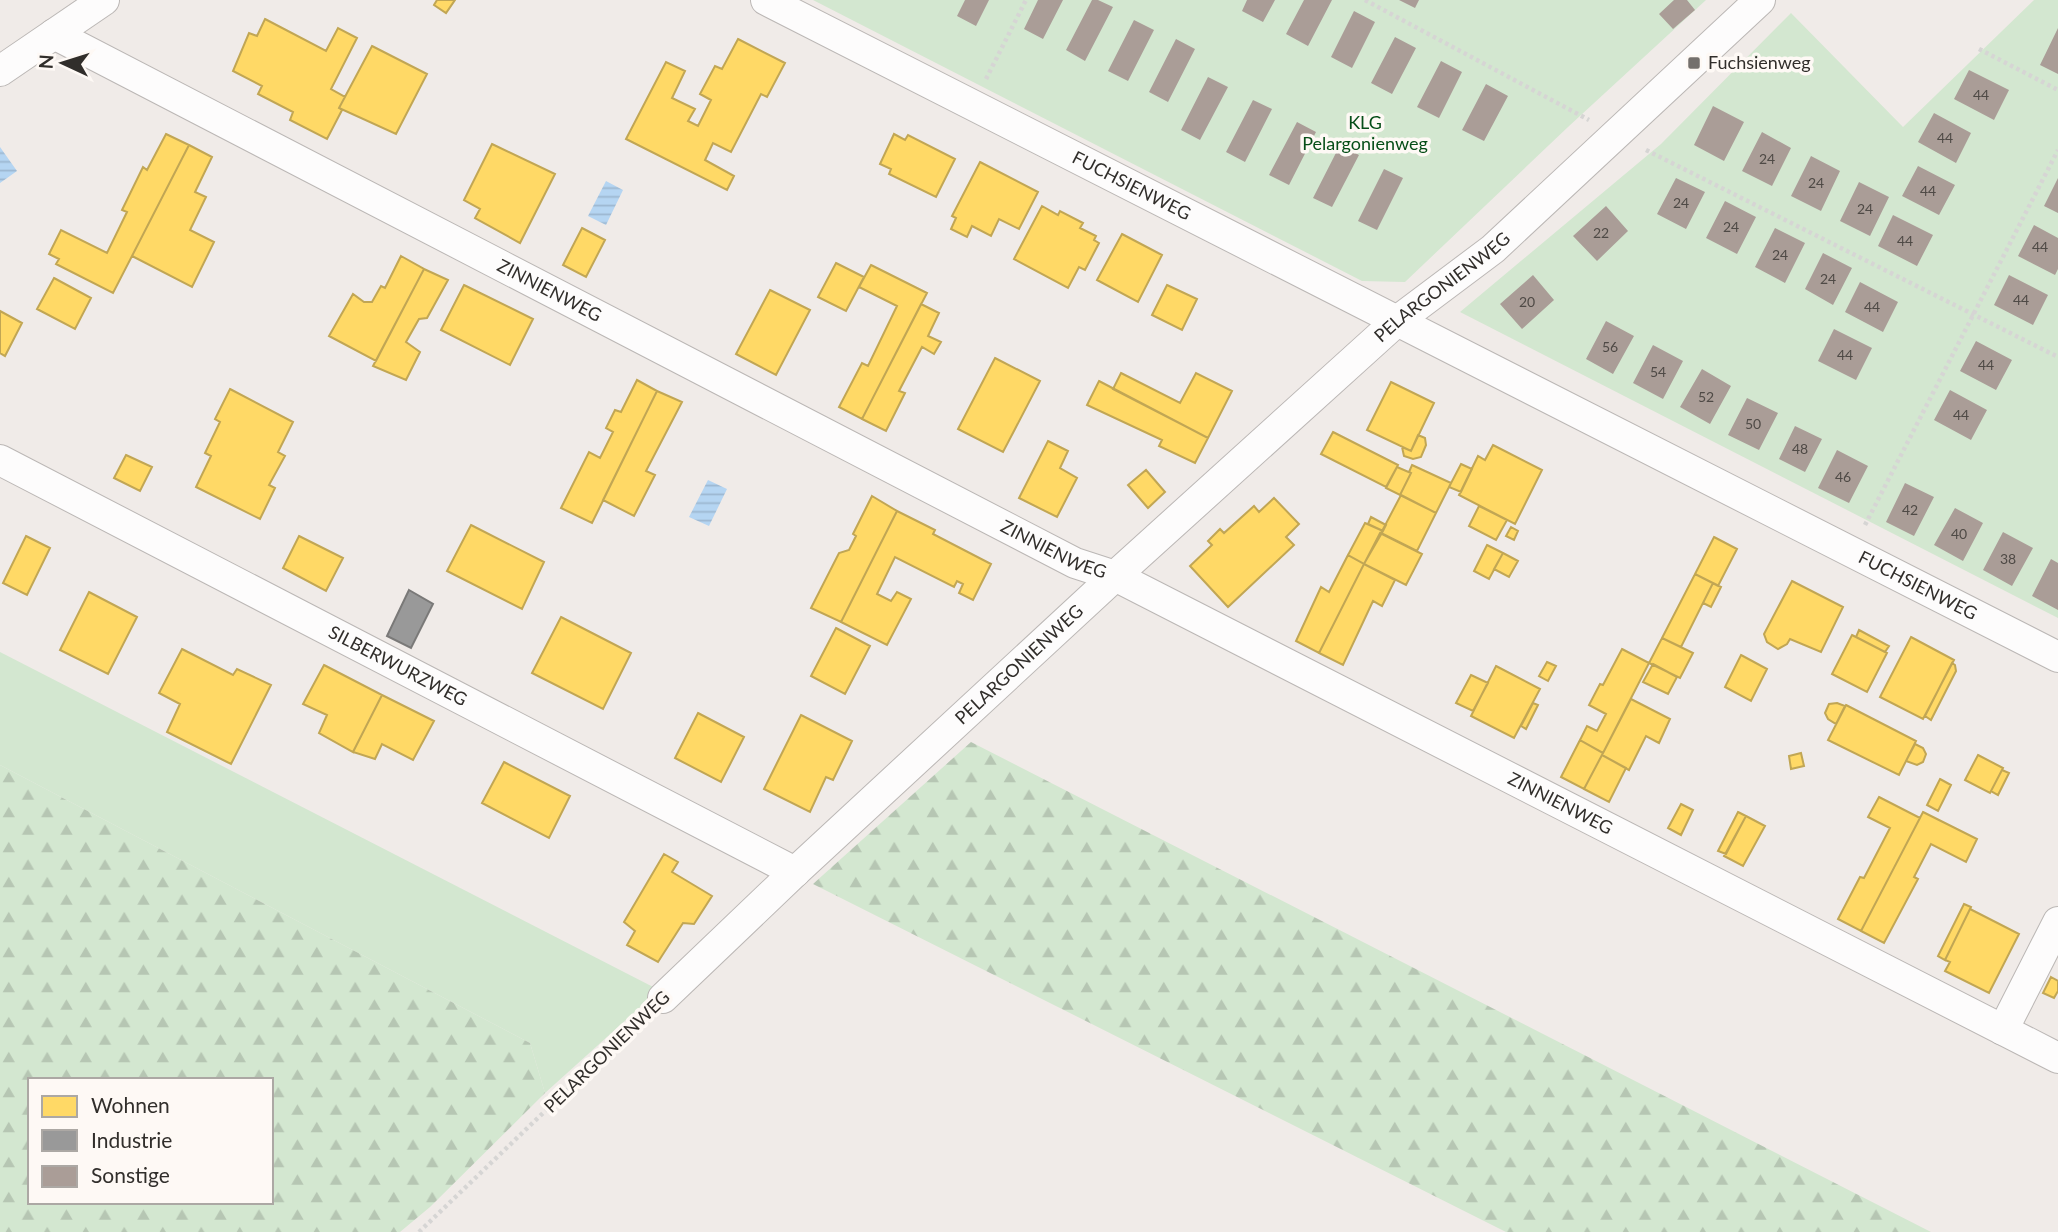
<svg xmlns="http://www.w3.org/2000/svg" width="2058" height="1232" viewBox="0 0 2058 1232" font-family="Lato,sans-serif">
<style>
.green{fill:#d3e7d0}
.forest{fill:url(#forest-firs);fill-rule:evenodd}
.water{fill:url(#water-rules)}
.homes{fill:#ffd966;stroke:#c1a654;stroke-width:2}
.industry{fill:#999;stroke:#7a7978;stroke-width:2}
.building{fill:#aa9d97}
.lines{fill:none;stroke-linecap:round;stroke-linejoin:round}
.minor-casing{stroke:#bbb7b5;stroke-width:32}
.path{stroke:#d6d5d4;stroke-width:4.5;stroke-dasharray:3.5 3.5;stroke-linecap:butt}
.minor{stroke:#fdfcfc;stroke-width:30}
.poi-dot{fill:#74706d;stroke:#fef9f5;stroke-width:2.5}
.labels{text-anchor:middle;stroke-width:7;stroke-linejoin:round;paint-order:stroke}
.number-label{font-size:14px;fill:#4f4a46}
.poi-label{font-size:18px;fill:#312e2b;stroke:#fef9f5;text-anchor:start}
.park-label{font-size:18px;fill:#064e18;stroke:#fef9f5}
.street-label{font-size:18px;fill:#312e2b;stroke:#fef9f5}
</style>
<defs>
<pattern id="forest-firs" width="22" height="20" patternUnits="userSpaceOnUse" patternTransform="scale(1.75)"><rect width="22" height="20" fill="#d3e7d0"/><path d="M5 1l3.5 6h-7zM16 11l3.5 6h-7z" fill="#b6c6b3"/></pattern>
<pattern id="water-rules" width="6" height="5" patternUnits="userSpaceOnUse" patternTransform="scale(1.75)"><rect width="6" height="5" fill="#b5d5f2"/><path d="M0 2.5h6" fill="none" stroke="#9cb7d0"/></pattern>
</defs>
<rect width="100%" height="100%" fill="#f0ebe8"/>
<path class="green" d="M813,0H1706L1568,127L1405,282L1362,281Z
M2034,0H2058V618L1460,312L1661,144L1791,13L1903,127Z
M0,652L659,990L545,1093L530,1043L0,765Z"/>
<path class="forest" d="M971,742L1931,1232H1506L813,884Z
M0,765L530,1043L545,1093L430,1207L400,1232H0ZM30,1080H271V1202H30Z"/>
<path class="water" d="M0,147L17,171L0,183Z
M606,181L623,190L606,225L588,216Z
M708,480L727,489L709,526L689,517Z"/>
<path class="homes" d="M437,0H455L446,13L434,5Z
M265,19L326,51L338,28L357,38L331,89L345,97L339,108L342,110L327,139L290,120L293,112L258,94L262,86L233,71L249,33L257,36Z
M738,39L785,63L767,97L761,94L731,152L713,143L705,160L734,176L727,190L626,139L666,62L685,71L672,98L695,109L688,121L698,126L711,100L700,94L715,66L722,69Z
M372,46L427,74L396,134L339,108Z
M166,134L189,145L113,293L56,264L59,259L49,254L61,230L107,253L127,212L122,210L143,167L147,170Z
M894,134L905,140L908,135L955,159L936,197L889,174L891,169L880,164Z
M492,144L555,174L520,243L475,218L480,209L464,200Z
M189,145L212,157L195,192L206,197L190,230L214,242L192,287L132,256Z
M980,162L1038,192L1019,229L999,219L991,236L972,226L967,237L951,229L956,218L952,216Z
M1042,206L1058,215L1060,211L1083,223L1080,228L1096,236L1094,240L1099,243L1085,270L1079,267L1068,288L1014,259Z
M582,228L605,240L586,277L563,265Z
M1122,234L1162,255L1138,302L1097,280Z
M401,256L424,269L376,361L329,336L353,294L364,302H372L381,286L385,288Z
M836,263L864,277L846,311L818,297Z
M871,265L927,293L862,419L839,407L862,363L868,366L897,306L859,287Z
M424,269L448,280L427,318L419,319L406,342L420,352L406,380L373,366Z
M54,278L91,298L75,329L37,309Z
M464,285L533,319L510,365L441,330Z
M1167,285L1197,299L1182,330L1152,315Z
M770,290L810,310L776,375L736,354Z
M921,304L939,313L928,336L941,342L934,354L922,347L899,391L905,393L886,431L862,419Z
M0,311L22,323L5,356L0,353Z
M995,358L1040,381L1003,452L958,429Z
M1121,373L1180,403L1196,373L1232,391L1208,438L1113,389Z
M637,380L657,391L592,523L561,508L589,452L600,458L613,432L606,428L615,410L621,412Z
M1099,381L1208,438L1195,463L1159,446L1162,440L1087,405Z
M1391,382L1434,403L1411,451L1367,430Z
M230,389L293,422L278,452L285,456L269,485L275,488L260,519L196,487L211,456L205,453L220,422L215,419Z
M657,391L682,402L646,471L655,475L634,516L603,500Z
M1333,432L1398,465L1386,487L1321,454Z
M1418,435L1425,438L1426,445L1421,457L1413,459L1404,456L1402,447L1411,451Z
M1048,441L1068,451L1060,468L1077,478L1057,517L1019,498Z
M1493,445L1542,470L1515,524L1459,495L1478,456L1485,460Z
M126,455L152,467L140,491L114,478Z
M1461,464L1472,469L1461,492L1449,487Z
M1412,465L1451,483L1436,513L1400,495L1411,473L1409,472Z
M1397,467L1411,473L1400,495L1386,488Z
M1146,470L1165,492L1148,508L1128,485Z
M1401,495L1436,513L1417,551L1381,533Z
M872,496L897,511L841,622L811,608L839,553L849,550L856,536L853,534Z
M1274,498L1299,524L1286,537L1294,545L1228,607L1190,566L1212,545L1208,541L1220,529L1224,533L1254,506L1259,512Z
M1479,506L1507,520L1496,540L1469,526Z
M897,511L935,530L933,534L991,564L973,600L959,593L963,584L957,581L954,587L895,557L877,594L891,601L897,592L911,599L887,645L841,622Z
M1371,517L1386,525L1383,531L1368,524Z
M1365,523L1383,531L1364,564L1348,555Z
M471,525L544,562L522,609L447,571Z
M1511,527L1518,531L1514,540L1506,536Z
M1380,533L1422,554L1406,585L1364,564Z
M26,536L50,548L27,595L3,583Z
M299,536L343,558L326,591L283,568Z
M1714,537L1737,549L1718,586L1695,574Z
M1487,545L1503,553L1489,579L1474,571Z
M1503,553L1518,561L1509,577L1494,569Z
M1348,555L1364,564L1319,653L1296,641L1321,587L1329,592Z
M1364,564L1395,580L1382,606L1373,601L1343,665L1319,653Z
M1695,574L1713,583L1681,647L1662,638Z
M1792,581L1843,607L1821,652L1790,639L1787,644L1778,649L1767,642L1764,634Z
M1713,583L1721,587L1711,607L1703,603Z
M89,592L137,617L108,674L60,650Z
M561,617L631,653L603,709L532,673Z
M836,628L870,646L845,694L811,676Z
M1859,630L1889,646L1885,652L1856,637Z
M1852,635L1887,653L1867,692L1832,674Z
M1911,637L1954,660L1923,719L1880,697Z
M1662,638L1693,653L1680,678L1649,663Z
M182,649L233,675L237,669L271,685L231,764L167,732L180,704L159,693Z
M1622,649L1649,663L1603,753L1580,740L1587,726L1597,731L1606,714L1589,705L1600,684L1603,685Z
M1741,655L1767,669L1751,701L1725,687Z
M1547,662L1556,666L1548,681L1539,676Z
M1952,663L1955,665L1956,671L1931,720L1925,716Z
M1653,664L1677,677L1668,694L1643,682Z
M324,665L382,695L353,752L319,733L327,715L303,704Z
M1496,666L1540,689L1514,738L1471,716Z
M1471,675L1488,683L1473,711L1456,703Z
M382,695L434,721L413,760L382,744L375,759L353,752Z
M1631,699L1670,719L1659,743L1646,736L1629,770L1602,755Z
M1533,703L1538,705L1526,729L1521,726Z
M1837,703L1845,706L1836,724L1828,719L1825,713L1829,704Z
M1846,705L1916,741L1899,775L1828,740Z
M698,713L744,737L721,782L675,758Z
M801,715L852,741L833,780L826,777L810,812L764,789Z
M1580,740L1603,753L1584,789L1561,777Z
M1915,744L1923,748L1926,754L1923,762L1917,765L1906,761Z
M1801,753L1804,766L1791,769L1789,756Z
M1602,755L1626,768L1609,802L1584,789Z
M1978,755L2003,768L1990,793L1965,780Z
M504,762L570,796L549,838L482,803Z
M2002,770L2009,773L1998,795L1991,791Z
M1940,779L1951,785L1938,811L1927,805Z
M1879,797L1920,818L1861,931L1838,919L1860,877L1864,878L1890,828L1868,817Z
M1681,804L1693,810L1681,835L1668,828Z
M1738,812L1746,816L1726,854L1718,851Z
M1923,812L1977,839L1966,862L1931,844L1914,877L1918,879L1884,943L1861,931Z
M1746,816L1765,826L1743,866L1724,856Z
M664,854L678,862L672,872L712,896L694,924L683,923L658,962L627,945L635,931L624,922Z
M1964,904L1971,907L1970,909L1945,960L1938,956Z
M1970,909L2019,934L1989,993L1945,971L1950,962L1945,960Z
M2051,977L2058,981V991L2054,998L2043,993Z"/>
<path class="industry" d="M409,590L433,604L411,648L387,636Z"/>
<path class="building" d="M965,0H989L976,26L957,16Z
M1038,0H1063L1043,39L1024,29Z
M1092,0H1098L1113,7L1085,61L1066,50Z
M1247,0H1275L1263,22L1242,11Z
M1304,0H1332L1308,46L1286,34Z
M1399,0H1419L1415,8Z
M1674,0H1687L1695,10L1673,29L1659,14Z
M1354,11L1375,22L1352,68L1331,57Z
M1134,20L1154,30L1128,81L1108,71Z
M2058,28V74L2040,65Z
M1395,37L1416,48L1392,94L1371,83Z
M1176,39L1195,49L1168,102L1149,92Z
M1441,61L1462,72L1439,118L1417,107Z
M1969,70L2009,90L1994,120L1954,99Z
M1208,77L1228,87L1200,140L1181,130Z
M1486,84L1508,96L1484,141L1462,130Z
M1253,100L1272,109L1245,162L1226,152Z
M1713,106L1744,122L1724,161L1694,145Z
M1934,113L1971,133L1956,163L1918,142Z
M1297,122L1316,132L1289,185L1269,175Z
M1762,132L1791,148L1772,186L1742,171Z
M1340,145L1359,155L1332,207L1313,198Z
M1811,156L1840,171L1821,211L1791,196Z
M1918,166L1955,185L1939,215L1902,196Z
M1384,169L1403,178L1377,230L1358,221Z
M1676,178L1705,192L1686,229L1657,214Z
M2058,178V213L2044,206Z
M1859,182L1889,197L1870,236L1840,221Z
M1725,201L1756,217L1737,254L1706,238Z
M1606,206L1628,231L1597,261L1573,236Z
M1893,215L1933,235L1917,266L1878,246Z
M2034,225L2058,238V269L2055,275L2018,256Z
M1775,228L1805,243L1785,283L1755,267Z
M1823,253L1852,268L1833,305L1805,289Z
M1533,275L1554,300L1522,329L1500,304Z
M2009,275L2048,295L2033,325L1994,305Z
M1860,282L1898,302L1883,332L1845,312Z
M1606,321L1634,336L1613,374L1586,359Z
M1834,329L1872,348L1856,380L1818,361Z
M1976,341L2012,360L1996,390L1960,371Z
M1653,345L1683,361L1663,399L1633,383Z
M1702,369L1731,386L1710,424L1680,407Z
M1950,390L1987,410L1971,440L1934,420Z
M1747,398L1778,413L1759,450L1728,435Z
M1795,426L1822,439L1805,472L1779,459Z
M1837,450L1868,466L1849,503L1818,488Z
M1905,483L1934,497L1914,536L1886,522Z
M1955,508L1983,523L1963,561L1934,545Z
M2003,532L2033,548L2012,586L1983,570Z
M2051,559L2058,563V610L2032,596Z"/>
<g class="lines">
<g class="minor-casing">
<g id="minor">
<path id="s1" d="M766,0L2058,657"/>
<path id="s2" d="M54,34L1075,563L1115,576L2058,1058"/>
<path d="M0,71L104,0"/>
<path id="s3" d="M0,460L795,872"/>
<path id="s4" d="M663,998L795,872L1115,576L1397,321L1493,249L1760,0"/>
<path d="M2003,1030L2058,922"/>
</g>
</g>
<path class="path" d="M1365,0L1589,120
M1979,49L2058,90
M986,79L1026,0
M1646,150L2058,357
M1865,525L2058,150
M419,1232L641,1019"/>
<use href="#minor" class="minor"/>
</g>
<rect class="poi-dot" x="1687" y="56" width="14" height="14" rx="3.5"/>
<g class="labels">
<g class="number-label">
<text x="1981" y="100">44</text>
<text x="1945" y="143">44</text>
<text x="1767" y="164">24</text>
<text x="1816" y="188">24</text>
<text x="1928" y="196">44</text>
<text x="1681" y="208">24</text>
<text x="1865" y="214">24</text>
<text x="1731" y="232">24</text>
<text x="1601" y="238">22</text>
<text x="1905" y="246">44</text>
<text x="2040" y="252">44</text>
<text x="1780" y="260">24</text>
<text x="1828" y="284">24</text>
<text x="2021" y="305">44</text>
<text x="1527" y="307">20</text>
<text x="1872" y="312">44</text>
<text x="1610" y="352">56</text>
<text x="1845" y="360">44</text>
<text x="1986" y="370">44</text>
<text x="1658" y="377">54</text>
<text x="1706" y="402">52</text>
<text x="1961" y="420">44</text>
<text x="1753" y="429">50</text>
<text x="1800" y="454">48</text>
<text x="1843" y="482">46</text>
<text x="1910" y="515">42</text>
<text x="1959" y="539">40</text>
<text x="2008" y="564">38</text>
</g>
<g class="poi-label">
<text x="1708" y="69">Fuchsienweg</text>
</g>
<g class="park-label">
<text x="1365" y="129">KLG<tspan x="1365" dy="21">Pelargonienweg</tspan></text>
</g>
<g class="street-label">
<text dy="6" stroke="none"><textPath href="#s1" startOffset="410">FUCHSIENWEG</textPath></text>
<text dy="6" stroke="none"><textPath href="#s4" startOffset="1055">PELARGONIENWEG</textPath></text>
<text dy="6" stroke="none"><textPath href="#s2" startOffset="558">ZINNIENWEG</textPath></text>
<text dy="6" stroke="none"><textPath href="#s2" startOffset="1125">ZINNIENWEG</textPath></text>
<text dy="6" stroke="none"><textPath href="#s1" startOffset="1292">FUCHSIENWEG</textPath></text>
<text dy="6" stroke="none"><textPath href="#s4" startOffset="488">PELARGONIENWEG</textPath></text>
<text dy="6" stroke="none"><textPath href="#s3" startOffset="448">SILBERWURZWEG</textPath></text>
<text dy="6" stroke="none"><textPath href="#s2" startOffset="1692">ZINNIENWEG</textPath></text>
<text transform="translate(607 1052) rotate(-44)" y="6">PELARGONIENWEG</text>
</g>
</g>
<rect x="28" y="1078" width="245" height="126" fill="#fef9f5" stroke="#aca8a4" stroke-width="2"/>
<rect x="42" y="1096" width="35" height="21" fill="#ffd966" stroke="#aca8a4" stroke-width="2"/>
<text x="91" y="1113" font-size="21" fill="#312e2b">Wohnen</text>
<rect x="42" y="1130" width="35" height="21" fill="#999999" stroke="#aca8a4" stroke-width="2"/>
<text x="91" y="1148" font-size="21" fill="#312e2b">Industrie</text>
<rect x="42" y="1166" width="35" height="21" fill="#aa9d97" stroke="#aca8a4" stroke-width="2"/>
<text x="91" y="1183" font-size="21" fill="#312e2b">Sonstige</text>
<g transform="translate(63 63) rotate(274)" stroke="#fef9f5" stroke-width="5" paint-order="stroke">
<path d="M0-5L12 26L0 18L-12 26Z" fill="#312e2b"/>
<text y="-10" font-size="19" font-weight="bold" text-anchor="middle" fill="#312e2b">N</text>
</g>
</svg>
